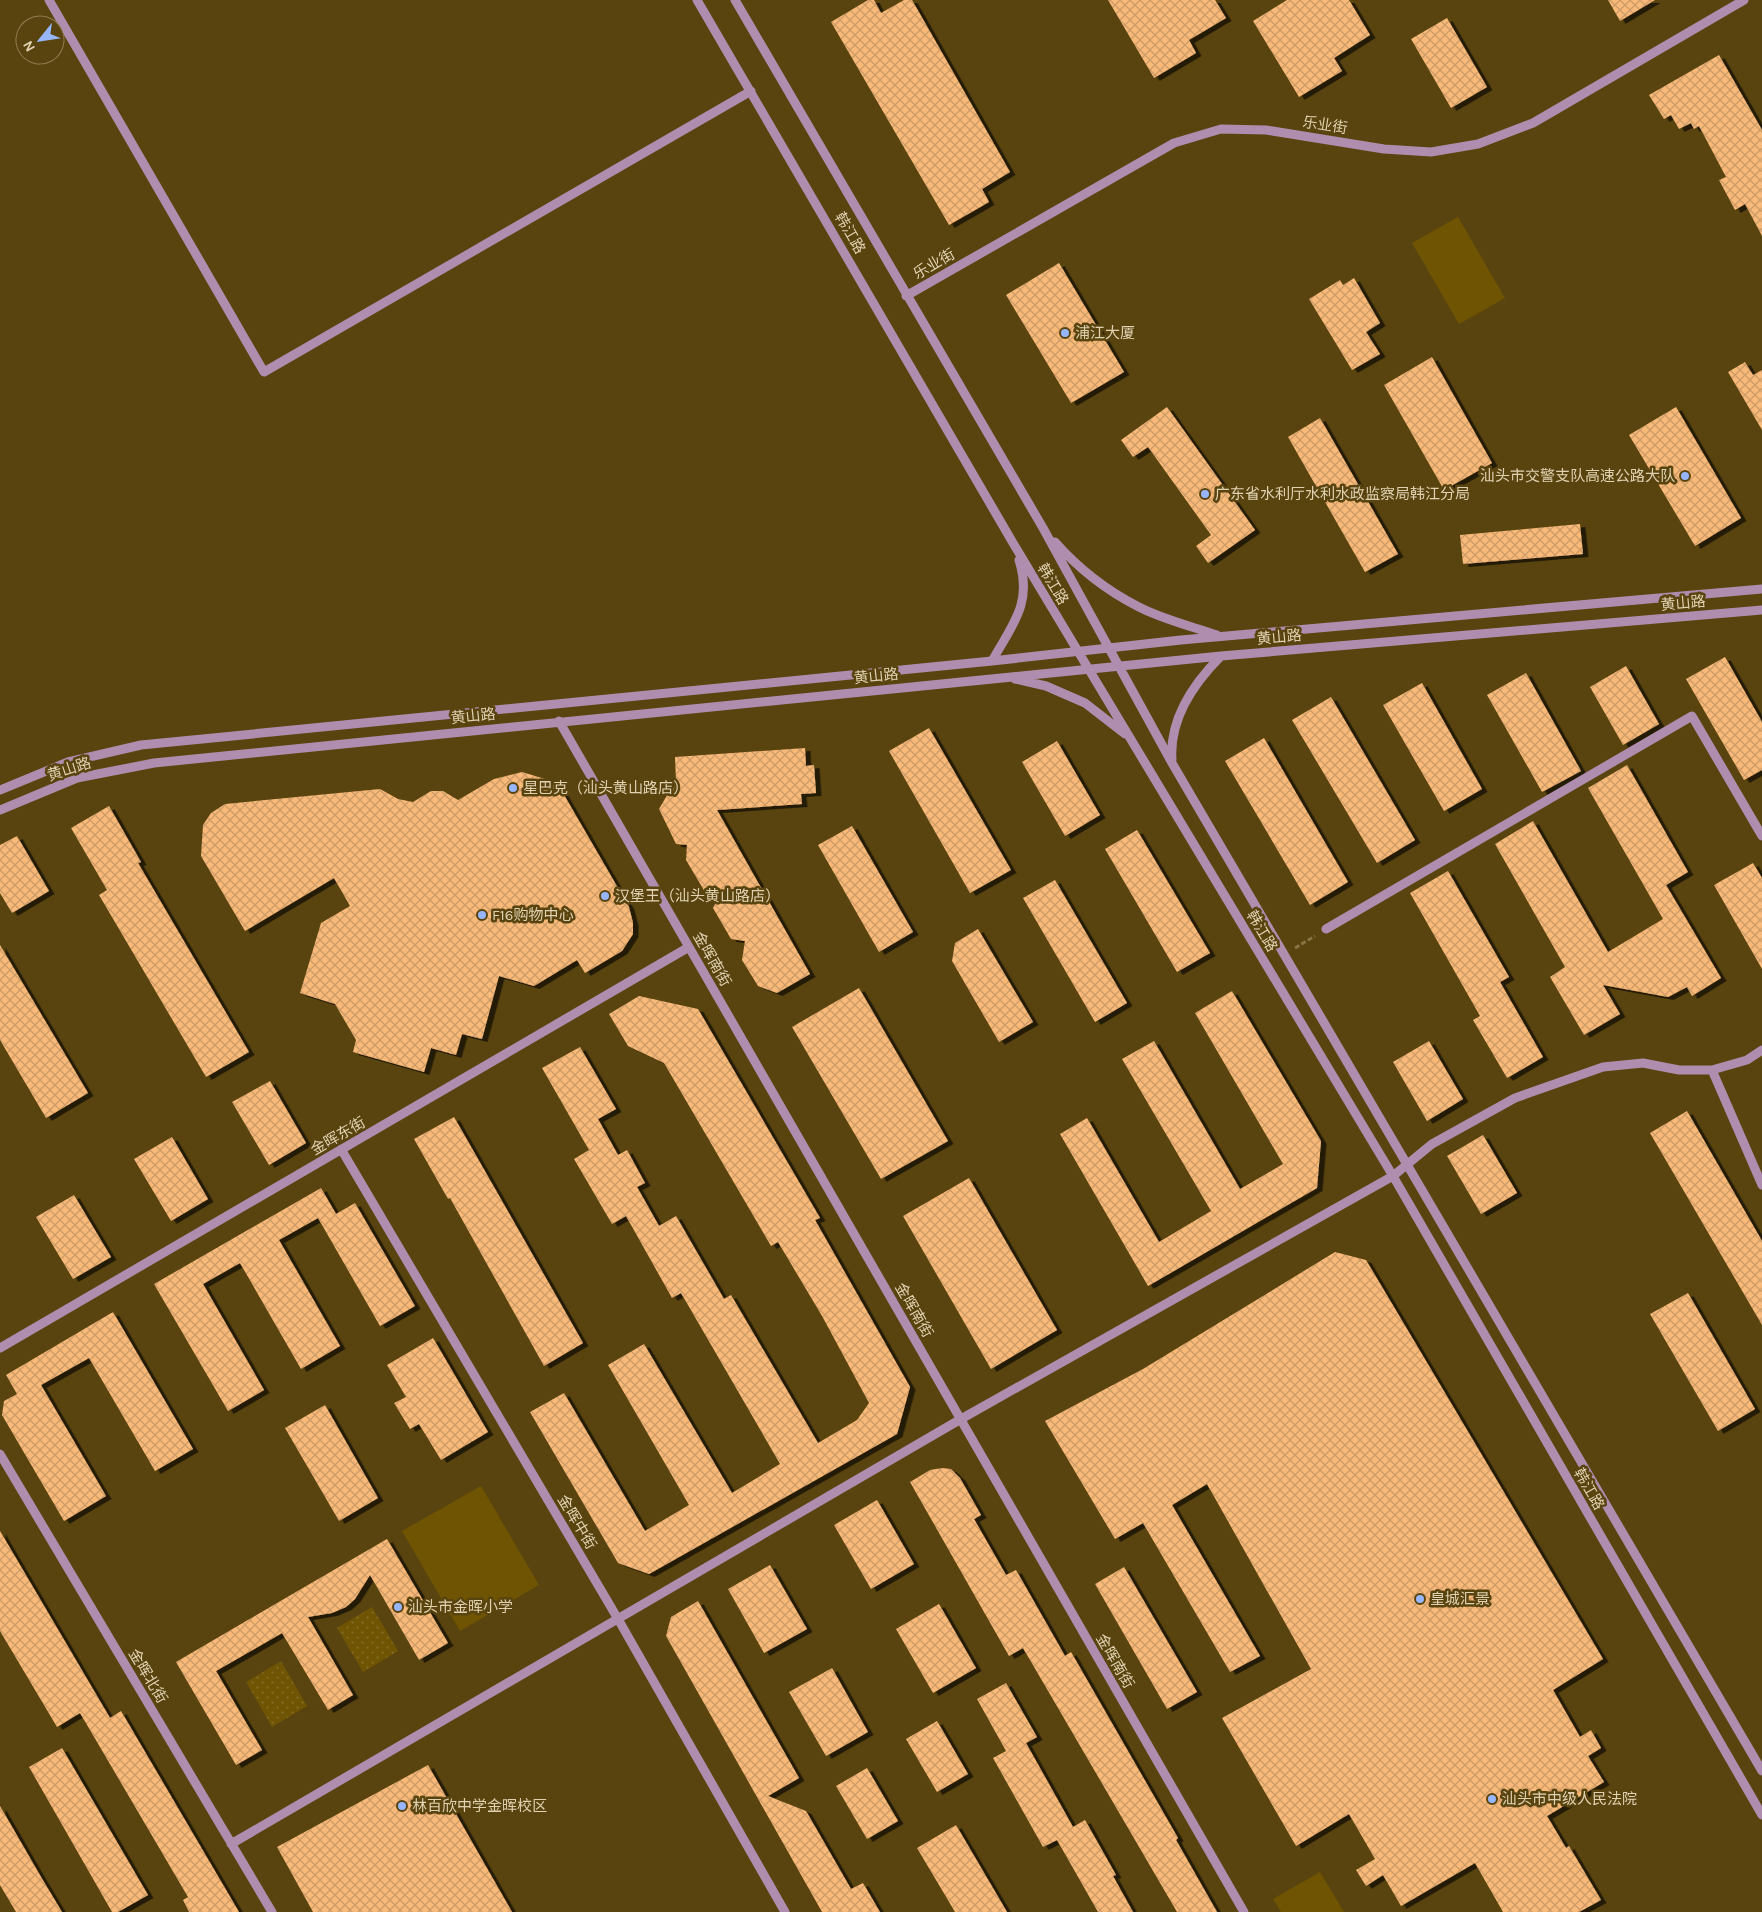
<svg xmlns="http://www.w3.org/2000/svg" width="1762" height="1912" viewBox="0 0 1762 1912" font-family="Karla,'Noto Sans SC',sans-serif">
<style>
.green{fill:url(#green-dots)}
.pitch{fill:#6f5403}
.building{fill:url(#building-cross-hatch);filter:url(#shadow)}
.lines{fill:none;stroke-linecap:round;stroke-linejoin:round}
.path{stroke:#867446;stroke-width:3;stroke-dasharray:5 2.5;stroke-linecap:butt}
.minor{stroke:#af8daf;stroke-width:9}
.poi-dot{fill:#97b6fd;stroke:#59440f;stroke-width:2}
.labels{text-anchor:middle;stroke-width:5;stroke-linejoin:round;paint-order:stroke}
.street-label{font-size:15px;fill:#e0d1b1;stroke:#59440f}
.poi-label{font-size:15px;fill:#e0d1b1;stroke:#59440f;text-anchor:start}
</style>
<defs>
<pattern id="green-dots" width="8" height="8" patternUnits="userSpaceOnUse" patternTransform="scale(1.25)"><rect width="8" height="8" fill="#6f5403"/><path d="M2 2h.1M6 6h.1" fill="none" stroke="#836c25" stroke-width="1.8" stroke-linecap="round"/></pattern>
<pattern id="building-cross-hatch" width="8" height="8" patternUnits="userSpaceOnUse" patternTransform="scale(1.25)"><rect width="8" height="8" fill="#f9ba79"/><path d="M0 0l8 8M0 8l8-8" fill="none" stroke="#cc9b68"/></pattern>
<filter id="shadow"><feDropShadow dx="5.5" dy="3" stdDeviation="0" flood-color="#0009"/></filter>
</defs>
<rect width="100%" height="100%" fill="#59440f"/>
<path class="green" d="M372,1607L398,1651L363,1672L337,1628Z
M281,1661L307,1706L272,1727L246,1682Z"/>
<path class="pitch" d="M1458,217L1505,298L1459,324L1412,243Z
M481,1486L539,1585L460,1631L402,1531Z
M1320,1872L1344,1912H1281L1273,1899Z"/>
<path class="building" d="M868,0H874L881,13L904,0H912L1010,172L982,189L989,202L949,225L831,22Z
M1108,0H1215L1226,18L1189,40L1196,53L1154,78Z
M1287,0H1349L1370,35L1334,58L1342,71L1299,97L1253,21Z
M1608,0H1655L1620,21Z
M1447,18L1487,87L1451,108L1411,39Z
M1719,55L1762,130V236L1745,204L1735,210L1719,180L1726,177L1699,126L1694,129L1691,123L1679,129L1671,115L1664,119L1649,95Z
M1059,263L1124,372L1071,403L1006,295Z
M1354,278L1380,323L1366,332L1380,354L1352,370L1309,299L1340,280L1343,285Z
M1432,357L1492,463L1444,490L1384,385Z
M1745,362L1753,375L1762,370V430L1728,372Z
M1167,407L1255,530L1208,563L1196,546L1211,535L1148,447L1133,457L1121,440Z
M1676,407L1741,518L1695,546L1629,435Z
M1320,418L1398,554L1365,572L1288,437Z
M1580,524L1583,554L1463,564L1460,535Z
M1725,657L1762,722V770L1744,780L1686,679Z
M1626,666L1659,724L1623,745L1590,687Z
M1526,673L1581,771L1542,792L1487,695Z
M1422,683L1482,789L1444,811L1383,705Z
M1331,697L1415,840L1377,863L1292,720Z
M929,728L1011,870L970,893L889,751Z
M1264,738L1348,882L1310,905L1225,761Z
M1057,741L1100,815L1065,836L1022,762Z
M805,748L806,766L814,765L816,793L801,794L802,804L717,810L810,974L777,993L758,986L742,960L745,941L731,939L713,908L720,893L705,892L686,860L687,845L676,844L659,809L666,797L667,788L676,782L675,757Z
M1627,765L1688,872L1666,885L1721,978L1692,996L1687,987L1668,997L1603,985L1620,1014L1584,1035L1550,977L1565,967L1495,844L1533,821L1608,952L1663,919L1588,788Z
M522,772L552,781L560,788L629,907L633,923V934L622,951L585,973L577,960L534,986L499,976L482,1039L462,1034L456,1055L431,1048L424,1072L353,1052L356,1040L335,1004L300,993L321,923L350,906L334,878L245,931L201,856L203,825L211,813L225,804L380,789L398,799L413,802L431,791H443L458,800L494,779Z
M109,806L141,862L138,863L249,1052L206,1077L99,895L107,890L71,828Z
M852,826L913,932L879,952L818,845Z
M1137,830L1210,953L1177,972L1105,849Z
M17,836L49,891L12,913L0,893V845Z
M1753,863L1762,878V969L1714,885Z
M1448,871L1509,977L1500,982L1543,1057L1507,1078L1473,1020L1480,1016L1410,893Z
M1055,880L1127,1003L1095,1022L1023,898Z
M978,929L1033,1022L999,1042L952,961L955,943Z
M0,945L88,1093L46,1118L0,1040Z
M859,988L948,1141L881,1179L792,1027Z
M1232,991L1321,1141L1317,1188L1148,1286L1060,1134L1087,1118L1159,1242L1211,1211L1122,1059L1154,1041L1240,1189L1283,1164L1195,1013Z
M639,996L698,1009L820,1218L815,1220L910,1387L897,1434L649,1574L618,1563L530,1412L564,1393L645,1531L689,1505L608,1365L644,1344L732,1493L780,1464L681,1293L672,1298L626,1216L612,1224L574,1159L589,1150L542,1068L580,1047L616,1109L598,1119L618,1155L627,1150L645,1183L637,1187L659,1226L676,1216L724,1299L731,1295L818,1443L857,1420L869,1403L822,1316L778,1242L771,1246L664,1063L628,1046L609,1014Z
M1429,1041L1463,1099L1427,1121L1393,1062Z
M270,1081L306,1143L269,1165L232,1102Z
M1687,1111L1762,1241V1325L1650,1133Z
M454,1117L583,1343L544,1366L450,1198L448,1199L414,1139Z
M1483,1135L1517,1193L1481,1214L1447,1156Z
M172,1137L208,1199L171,1221L134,1159Z
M969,1178L1057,1330L991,1369L903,1216Z
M321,1188L336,1214L355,1203L415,1306L380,1326L318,1218L279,1240L340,1346L301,1369L240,1263L203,1284L264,1390L228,1411L154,1284Z
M74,1195L111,1257L73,1279L36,1217Z
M1335,1252L1366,1260L1603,1659L1553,1690L1580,1737L1591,1730L1601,1748L1588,1756L1604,1782L1547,1816L1566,1848L1569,1846L1601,1900L1579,1912H1503L1475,1863L1401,1906L1383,1875L1366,1886L1356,1870L1375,1859L1349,1814L1296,1846L1222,1718L1311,1669L1207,1484L1172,1505L1260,1656L1230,1672L1143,1523L1115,1539L1045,1421L1143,1369Z
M1688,1293L1755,1409L1718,1431L1650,1314Z
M113,1312L193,1449L155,1471L89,1358L41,1385L106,1496L64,1521L2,1415L4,1401L17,1394L6,1375Z
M433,1338L488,1432L441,1460L419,1424L410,1429L394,1403L406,1397L387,1365Z
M325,1405L378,1498L339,1521L285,1428Z
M942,1468L951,1469L960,1478L981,1515L974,1519L1006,1575L1016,1570L1065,1656L1071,1652L1178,1838L1176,1840L1217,1912H1177L1023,1648L1009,1656L910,1482L930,1470Z
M877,1500L914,1564L871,1589L834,1525Z
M0,1531L110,1718L121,1711L239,1912H189L183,1900L188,1897L80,1713L57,1727L0,1631Z
M387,1539L448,1643L419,1660L370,1575L355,1599L346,1607L332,1613L308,1617L353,1695L328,1710L282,1633L216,1671L262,1750L236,1765L176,1662Z
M770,1565L807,1629L764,1653L728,1589Z
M1124,1567L1197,1692L1167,1709L1095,1584Z
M698,1601L799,1778L768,1796L806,1811L851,1889L863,1883L880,1912H822L666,1636L671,1617Z
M939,1604L976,1668L933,1693L896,1629Z
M832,1668L868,1732L826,1756L789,1692Z
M1006,1683L1037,1737L1026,1743L1073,1827L1085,1820L1116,1875L1113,1876L1133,1912H1098L1057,1840L1043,1847L993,1758L1006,1751L977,1699Z
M937,1721L968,1774L937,1792L906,1739Z
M62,1748L148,1895L118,1912H112L29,1767Z
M428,1765L512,1912H313L277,1847Z
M867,1768L898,1821L867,1839L836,1786Z
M0,1806L41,1877L62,1912H16L0,1885Z
M956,1825L1007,1912H955L917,1848Z"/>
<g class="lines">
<path class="path" d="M1295,948L1315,936"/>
<path class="minor" d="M49,0L264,372L751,91
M697,0L1013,543L1393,1176L1762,1815
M735,0L1043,528L1172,763L1762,1771
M906,296L1174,143L1221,129L1266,130L1384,149L1431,152L1478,144L1533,123L1744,0
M1055,542C1078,568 1106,590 1137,606C1161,619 1191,626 1217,635
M992,661C1012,625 1033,603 1019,560
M1015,679L1046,686L1085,703L1125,734
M559,721L1244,1912
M1172,760C1169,719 1193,684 1221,656
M0,790L68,762L141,745L992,661L1181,640L1762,589
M0,810L77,778L154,763L1221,656L1762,610
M1326,929L1692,716L1762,836
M1712,1070L1762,1185
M341,1149L618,1619L785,1912
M0,1348L689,947
M0,1454L272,1912
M231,1844L961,1419L1393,1176L1432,1144L1515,1098L1603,1067L1643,1063L1679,1070H1712L1747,1060L1762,1050"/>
</g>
<g class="poi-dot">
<circle cx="1065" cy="333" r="5"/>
<circle cx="1685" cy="476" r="5"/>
<circle cx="1205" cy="494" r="5"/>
<circle cx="513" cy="788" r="5"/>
<circle cx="605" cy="896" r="5"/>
<circle cx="482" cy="915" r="5"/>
<circle cx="1420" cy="1599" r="5"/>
<circle cx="398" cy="1607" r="5"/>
<circle cx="1492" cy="1799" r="5"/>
<circle cx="402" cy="1806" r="5"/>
</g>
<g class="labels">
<g class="street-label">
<text transform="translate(1325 125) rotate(9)" y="5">乐业街</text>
<text transform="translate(850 233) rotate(60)" y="5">韩江路</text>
<text transform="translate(934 264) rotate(-30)" y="5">乐业街</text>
<text transform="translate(1053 584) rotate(59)" y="5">韩江路</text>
<text transform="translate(1683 603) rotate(-5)" y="5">黄山路</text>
<text transform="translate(1279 637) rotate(-5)" y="5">黄山路</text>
<text transform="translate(876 676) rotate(-6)" y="5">黄山路</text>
<text transform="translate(473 716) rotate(-6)" y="5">黄山路</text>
<text transform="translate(69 769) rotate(-18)" y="5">黄山路</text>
<text transform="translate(1262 931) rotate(59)" y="5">韩江路</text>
<text transform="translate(712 959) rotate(60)" y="5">金晖南街</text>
<text transform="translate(338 1136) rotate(-30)" y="5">金晖东街</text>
<text transform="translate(914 1310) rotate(60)" y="5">金晖南街</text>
<text transform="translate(1589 1489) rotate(60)" y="5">韩江路</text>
<text transform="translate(577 1522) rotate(59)" y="5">金晖中街</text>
<text transform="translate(1115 1661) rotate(60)" y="5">金晖南街</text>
<text transform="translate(148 1676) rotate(59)" y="5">金晖北街</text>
</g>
<g class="poi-label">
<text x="1075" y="338">浦江大厦</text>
<text x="1675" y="481" text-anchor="end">汕头市交警支队高速公路大队</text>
<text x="1215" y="499">广东省水利厅水利水政监察局韩江分局</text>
<text x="523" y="793">星巴克（汕头黄山路店）</text>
<text x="615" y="901">汉堡王（汕头黄山路店）</text>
<text x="492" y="920">F16购物中心</text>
<text x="1430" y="1604">皇城汇景</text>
<text x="408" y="1612">汕头市金晖小学</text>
<text x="1502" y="1804">汕头市中级人民法院</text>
<text x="412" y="1811">林百欣中学金晖校区</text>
</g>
</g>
<g transform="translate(40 40) rotate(240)"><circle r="24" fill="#59440f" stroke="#8f7c50"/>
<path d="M0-4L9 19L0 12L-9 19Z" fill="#97b6fd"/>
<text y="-8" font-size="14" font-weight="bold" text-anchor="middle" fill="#e0d1b1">N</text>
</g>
</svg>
